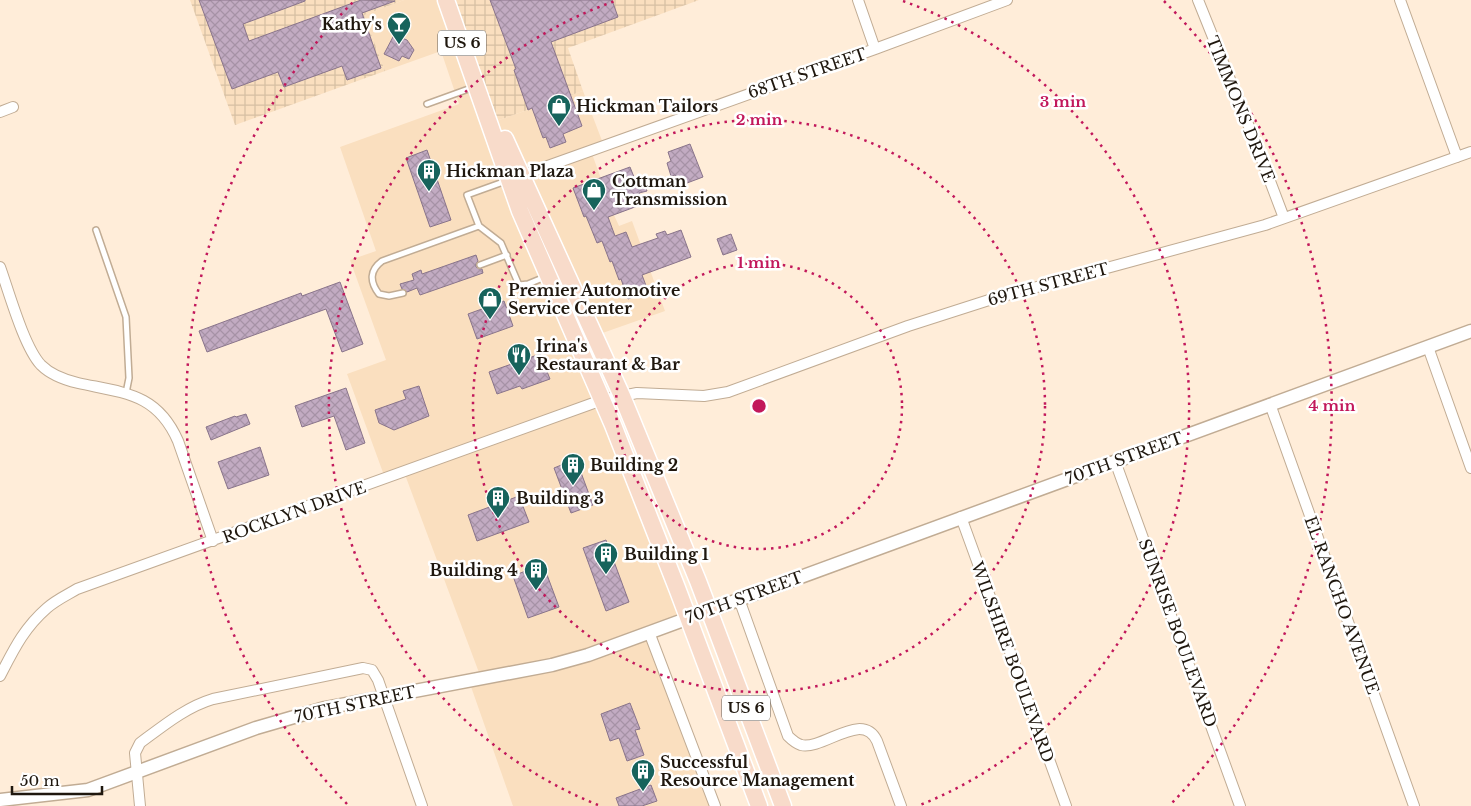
<svg xmlns="http://www.w3.org/2000/svg" width="1471" height="806" viewBox="0 0 1471 806" font-family="'Libre Baskerville',serif">
<style>
.built{fill:#fadfbf}
.industrial{fill:url(#industrial-grid)}
.building{fill:url(#building-cross-hatch);stroke:#89748a}
.lines{fill:none;stroke-linecap:round;stroke-linejoin:round}
.service-casing{stroke:#c1ac94;stroke-width:8}
.minor-casing{stroke:#c1ac94;stroke-width:12}
.tertiary-casing{stroke:#c1ac94;stroke-width:15}
.primary-casing{stroke:#fff;stroke-width:19}
.service{stroke:#fff;stroke-width:5}
.minor{stroke:#fff;stroke-width:10}
.tertiary{stroke:#fff;stroke-width:12}
.primary{stroke:#f8dbca;stroke-width:16}
.ring{fill:none;stroke:#c2185b;stroke-width:2.5;stroke-dasharray:2.5 5}
.labels{text-anchor:middle;stroke-width:5;stroke-linejoin:round;paint-order:stroke}
.shield{fill:#fff;stroke:#625d56;stroke-width:1}
.shield-label{font-size:15px;font-weight:bold;fill:#1f170e}
.poi-label{font-size:16px;font-weight:bold;fill:#1f170e;stroke:#fff;text-anchor:start}
.street-label{font-size:16px;fill:#1f170e;stroke:#fff}
.centre{fill:#c2185b;stroke:#fff;stroke-width:2.5}
.ring-label{font-size:15px;text-anchor:middle;font-weight:bold;fill:#c2185b;stroke:#fff;stroke-width:5;stroke-linejoin:round;paint-order:stroke}
</style>
<defs>
<pattern id="industrial-grid" width="8" height="8" patternUnits="userSpaceOnUse" patternTransform="scale(1.25)"><rect width="8" height="8" fill="#fadfbf"/><path d="M0 4h8M4 0v8" fill="none" stroke="#d6bfa3"/></pattern>
<pattern id="building-cross-hatch" width="8" height="8" patternUnits="userSpaceOnUse" patternTransform="scale(1.25)"><rect width="8" height="8" fill="#c2abc2"/><path d="M0 0l8 8M0 8l8-8" fill="none" stroke="#a692a6"/></pattern>
</defs>
<rect width="100%" height="100%" fill="#ffedd9"/>
<path class="built" d="M404,0H446L688,618L650,632L715,806H513L469,681L481,678L404,472L385,478L347,374L386,360L350,260L376,251L340,147L459,104L441,51L385,71L364,15Z
M583,91L604,146L591,151L614,215L619,226L632,221L665,311L594,336L496,121Z"/>
<path class="industrial" d="M190,0H404L364,15L385,71L235,125Z
M446,0H699L568,48L583,91L496,121Z"/>
<path class="building" d="M199,0H305V1L243,24L249,41L361,0L395,1L362,13L381,68L347,80L342,66L284,87L278,72L232,89Z
M490,0H612L618,17L551,42L582,126L563,134L566,142L550,148L546,137L543,138L532,108L528,110L514,70L516,69Z
M394,35L407,40L414,50L409,59L402,56L399,61L384,54Z
M690,144L703,177L679,186L675,175L671,176L667,163L671,161L668,152Z
M427,150L451,220L430,227L406,158Z
M630,167L636,182L643,179L647,191L639,193L643,204L608,217L615,236L626,232L632,247L658,238L656,234L665,231L667,235L681,230L691,257L642,275L648,291L628,299L621,279L619,280L612,261L610,262L602,241L597,243L586,216L584,217L573,188Z
M731,234L737,250L723,255L717,239Z
M476,255L478,261L476,264V267L482,269L483,273L420,295L417,288L407,292L402,289L400,284L414,280L412,274L421,270L422,274Z
M340,282L363,344L342,352L326,309L207,352L199,331L301,293L302,296Z
M504,301L513,326L477,339L468,314Z
M540,354L550,379L522,389L520,386L497,394L489,372Z
M419,386L429,416L394,430L379,423L375,410L406,399L403,391Z
M346,388L365,443L346,450L334,416L302,427L295,406Z
M246,414L250,424L211,440L206,427L235,416L236,417Z
M260,447L269,475L228,489L218,462Z
M576,459L593,505L571,513L554,468Z
M519,496L529,522L477,541L468,515Z
M606,540L629,602L606,611L583,548Z
M543,564L559,607L528,618L513,576Z
M630,703L640,729L635,730L644,755L627,761L619,738L610,741L601,714Z
M651,785L657,801L642,806H619L616,798Z"/>
<g class="lines">
<g class="service-casing">
<path id="service" d="M427,104L474,87
M506,181L467,195L479,226L501,243L519,285L528,284L545,277
M96,230L126,317L129,378L126,393
M480,265L507,255
M403,293L389,296L379,294C369,281 370,270 382,261L479,226"/>
</g>
<g class="minor-casing">
<path id="minor" d="M858,0L875,49
M1198,0L1254,139L1284,218
M1400,0L1457,157
M0,112L13,107
M517,177L875,49L1007,0
M0,267C9,292 24,347 41,365C51,375 65,380 78,383C124,393 157,393 178,441L213,541
M1428,347L1471,468
M1270,404L1414,806
M1115,461L1240,806
M961,517L1066,806
M739,599L788,736C792,740 795,743 801,745C824,750 862,710 877,741L901,806
M649,632L715,806
M0,676C14,649 24,628 47,608C56,600 67,595 77,589L602,400L637,393L704,396L728,392L908,326L989,300L1265,225L1471,152
M140,806L135,753L140,743C163,726 186,707 213,699L363,668L372,670L378,680L422,806"/>
</g>
<g class="tertiary-casing">
<path id="tertiary" d="M0,800L88,790L256,728L325,708L552,665L588,655L1471,331"/>
</g>
<g class="primary-casing">
<path id="primary" d="M446,0L520,211L613,425L677,588L759,806
M505,139L622,396L698,581L783,806"/>
</g>
<use href="#service" class="service"/>
<use href="#minor" class="minor"/>
<use href="#tertiary" class="tertiary"/>
<use href="#primary" class="primary"/>
</g>
<g class="ring">
<circle cx="759" cy="406" r="143"/>
<circle cx="759" cy="406" r="286"/>
<path d="M598 805A430 430 0 0 1 615 1M903 1A430 430 0 0 1 920 805"/>
<path d="M347 804A573 573 0 0 1 354 1M1164 1A573 573 0 0 1 1171 804"/>
</g>
<defs>
<g id="bar-pin" transform="scale(1.25)"><path d="M0 17L-7.5 6A9.5 9.5 0 1 1 7.5 6Z" fill="#17635c" stroke="#fff"/><path d="M-6-5H6L.8 .8V4.5H3.5V6h-7V4.5H-.8V.8Z" fill="#fff"/></g>
<g id="shop-pin" transform="scale(1.25)"><path d="M0 17L-7.5 6A9.5 9.5 0 1 1 7.5 6Z" fill="#17635c" stroke="#fff"/><path d="M-5-2.5h2.3a2.7 3.5 0 0 1 5.4 0H5L5.5 6h-11ZM-1.5-2.5h3a1.5 2.3 0 0 0-3 0Z" fill="#fff"/></g>
<g id="building-pin" transform="scale(1.25)"><path d="M0 17L-7.5 6A9.5 9.5 0 1 1 7.5 6Z" fill="#17635c" stroke="#fff"/><path d="M-4-6H4V6H1V3H-1V6H-4ZM-2.5-4.3h1.7v1.8h-1.7ZM.8-4.3h1.7v1.8H.8ZM-2.5-1h1.7V.8h-1.7ZM.8-1h1.7V.8H.8Z" fill="#fff"/></g>
<g id="restaurant-pin" transform="scale(1.25)"><path d="M0 17L-7.5 6A9.5 9.5 0 1 1 7.5 6Z" fill="#17635c" stroke="#fff"/><path d="M-5-6h1v4h1v-4h1v4h1v-4h1v5L-1.5 .5V6h-2V.5L-5-1ZM5-6V6H3V1.5H1.5Q1.5-4 5-6Z" fill="#fff"/></g>
</defs>
<g fill-rule="evenodd">
<use href="#bar-pin" x="399" y="24"/>
<use href="#shop-pin" x="559" y="106"/>
<use href="#building-pin" x="429" y="171"/>
<use href="#shop-pin" x="594" y="190"/>
<use href="#shop-pin" x="490" y="299"/>
<use href="#restaurant-pin" x="519" y="355"/>
<use href="#building-pin" x="573" y="465"/>
<use href="#building-pin" x="498" y="498"/>
<use href="#building-pin" x="606" y="554"/>
<use href="#building-pin" x="536" y="570"/>
<use href="#building-pin" x="643" y="771"/>
</g>
<g class="labels">
<g class="shield">
<rect x="438" y="30.5" width="48" height="25" rx="4"/>
<rect x="722" y="695.5" width="48" height="25" rx="4"/>
</g>
<g class="shield-label">
<text x="462" y="48">US 6</text>
<text x="746" y="713">US 6</text>
</g>
<g class="poi-label">
<text x="382" y="30" text-anchor="end">Kathy's</text>
<text x="576" y="112">Hickman Tailors</text>
<text x="446" y="177">Hickman Plaza</text>
<text x="612" y="187">Cottman<tspan x="612" dy="18">Transmission</tspan></text>
<text x="508" y="296">Premier Automotive<tspan x="508" dy="18">Service Center</tspan></text>
<text x="536" y="352">Irina's<tspan x="536" dy="18">Restaurant &amp; Bar</tspan></text>
<text x="590" y="471">Building 2</text>
<text x="516" y="504">Building 3</text>
<text x="624" y="560">Building 1</text>
<text x="518" y="576" text-anchor="end">Building 4</text>
<text x="660" y="768">Successful<tspan x="660" dy="18">Resource Management</tspan></text>
</g>
<g class="street-label">
<text transform="translate(807 73) rotate(-19)" y="6">68TH STREET</text>
<text transform="translate(1241 109) rotate(68)" y="6">TIMMONS DRIVE</text>
<text transform="translate(1048 284) rotate(-15)" y="6">69TH STREET</text>
<text transform="translate(1124 458) rotate(-20)" y="6">70TH STREET</text>
<text transform="translate(294 512) rotate(-20)" y="6">ROCKLYN DRIVE</text>
<text transform="translate(744 597) rotate(-20)" y="6">70TH STREET</text>
<text transform="translate(1342 605) rotate(70)" y="6">EL RANCHO AVENUE</text>
<text transform="translate(1178 633) rotate(70)" y="6">SUNRISE BOULEVARD</text>
<text transform="translate(1013 662) rotate(70)" y="6">WILSHIRE BOULEVARD</text>
<text transform="translate(355 704) rotate(-12)" y="6">70TH STREET</text>
</g>
</g>
<circle cx="759" cy="406" r="8" class="centre"/>
<g class="ring-label">
<text x="1063" y="107">3 min</text>
<text x="759" y="125">2 min</text>
<text x="759" y="268">1 min</text>
<text x="1332" y="411">4 min</text>
</g>
<path d="M12 786v8h90v-8" fill="none" stroke="#1f170e" stroke-width="2.5"/>
<text x="20" y="786" font-size="15" fill="#1f170e" stroke="#ffffff" stroke-width="4" paint-order="stroke">50 m</text>
</svg>
